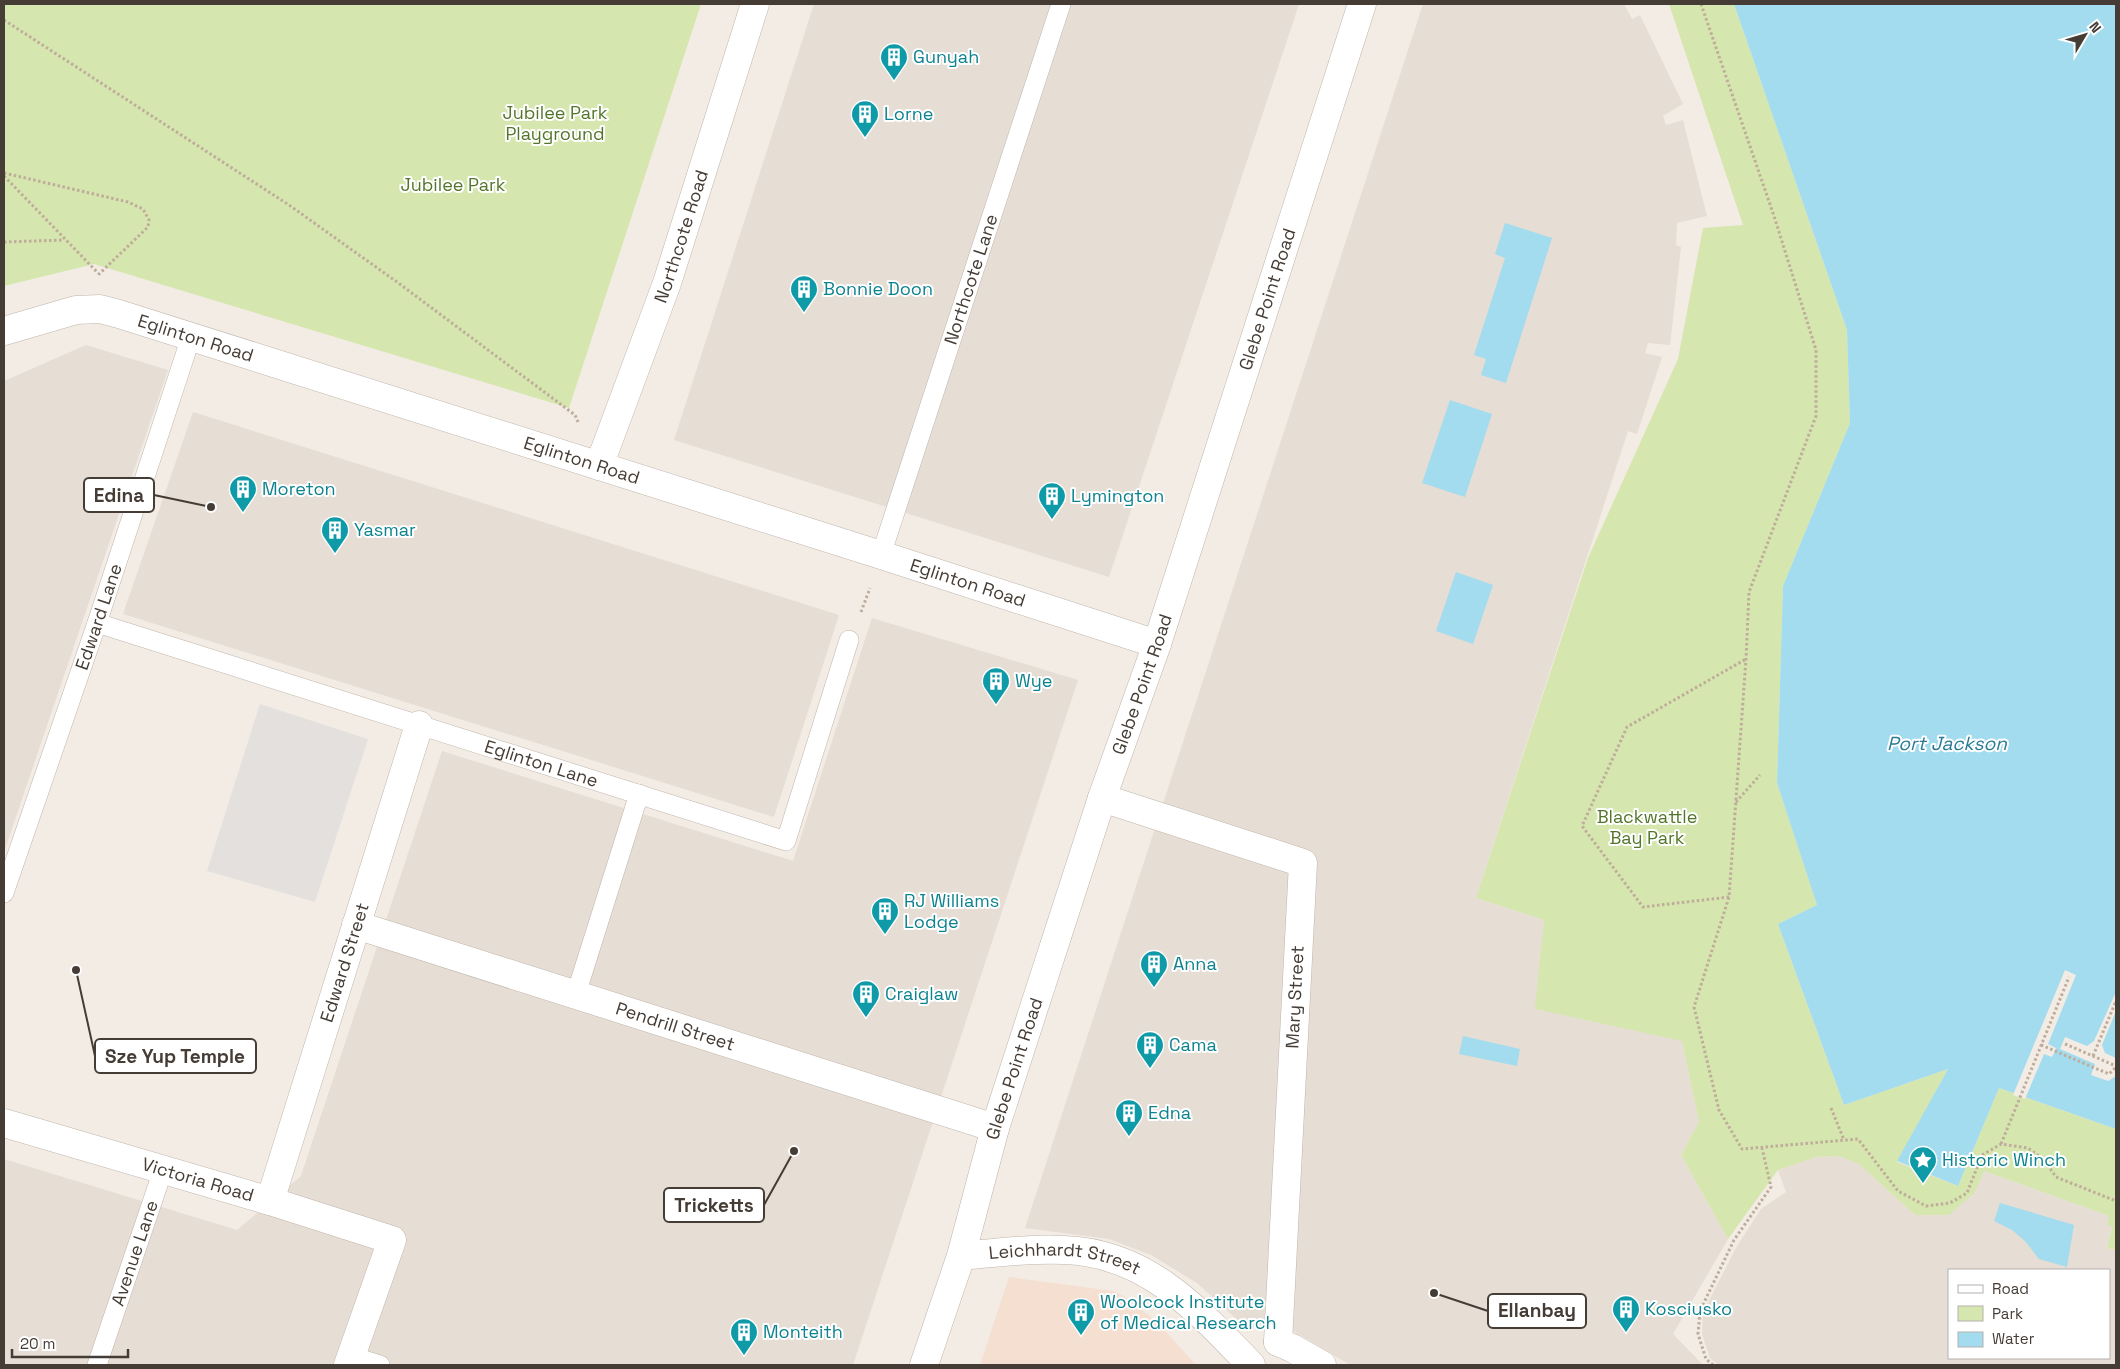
<svg xmlns="http://www.w3.org/2000/svg" width="2120" height="1369" viewBox="0 0 2120 1369" font-family="'Space Grotesk',sans-serif">
<style>
.residential{fill:#e6ddd4;fill-rule:evenodd}
.commercial{fill:#f4dfd1}
.green{fill:#d6e6af}
.parking{fill:#e3e0de}
.water{fill:#a2dcee}
.pier{fill:#f2ece5}
.lines{fill:none;stroke-linecap:round;stroke-linejoin:round}
.service-casing{stroke:#c0b5ab;stroke-width:20}
.minor-casing{stroke:#c0b5ab;stroke-width:29}
.tertiary-casing{stroke:#c0b5ab;stroke-width:29}
.path{stroke:#bfac9a;stroke-width:3;stroke-dasharray:2.5 2.5;stroke-linecap:butt}
.service{stroke:#fff;stroke-width:19}
.minor{stroke:#fff;stroke-width:28}
.tertiary{stroke:#fff;stroke-width:28}
.labels{text-anchor:middle;stroke-width:4;stroke-linejoin:round;paint-order:stroke}
.culture-label{font-size:18px;fill:#0d838f;stroke:#fff;text-anchor:start}
.park-label{font-size:18px;fill:#53752a;stroke:#fff}
.street-label{font-size:18px;fill:#453c35;stroke:#fff}
.water-label{font-size:19px;font-style:italic;fill:#2c7b96;stroke:#fff}
.leader{fill:none;stroke:#453c35;stroke-width:2}
.callout-dot{fill:#453c35;stroke:#fff;stroke-width:2}
.callout{fill:#fff;stroke:#453c35;stroke-width:2}
.callout-label{font-size:19px;text-anchor:middle;font-weight:bold;fill:#453c35}
</style>
<rect width="100%" height="100%" fill="#f2ece5"/>
<path class="residential" d="M814,4H1299L1109,577L674,440Z
M1423,4H1624L1632,19L1640,15L1683,104L1663,116L1666,125L1683,120L1707,216L1677,223L1676,245L1681,247L1670,345L1648,343L1645,353L1662,357L1637,434L1628,431L1476,898L1544,920L1536,1009L1682,1040L1699,1122L1681,1155L1728,1239L1673,1334L1703,1365H1350L1293,1331L1243,1325L1197,1283L1151,1255L1109,1239L1025,1228Z
M86,345L168,370L4,852V381Z
M193,412L839,615L774,817L123,614Z
M872,618L1078,680L853,1365H4V1159L237,1230L301,1176L442,751L793,861Z
M1839,1156L1859,1164L1915,1215L1975,1192L1984,1171L2109,1216L2112,1227L2107,1248L2116,1250V1365H1718L1710,1358L1702,1334L1703,1312L1737,1246L1761,1209L1786,1192L1778,1170L1816,1157ZM1949,1270H2109V1358H1949Z"/>
<path class="commercial" d="M1009,1277L1113,1291L1126,1297L1158,1323L1196,1365H980Z"/>
<path class="green" d="M4,4H701L569,408L94,264L4,286Z
M1669,4H1734L1847,330L1850,423L1783,586L1777,783L1817,905L1778,924L1844,1105L1948,1069L1897,1162L1958,1186L1999,1088L2116,1129V1250L2107,1248L2112,1227L2107,1225L2109,1216L1984,1171L1975,1192L1949,1215H1915L1859,1164L1839,1156L1816,1157L1778,1170L1728,1239L1681,1155L1699,1122L1682,1041L1535,1009L1544,920L1476,898L1588,558L1678,359L1703,228L1743,225Z"/>
<path class="parking" d="M260,704L368,739L315,902L207,871Z"/>
<path class="water" d="M1734,4H2116V1129L1999,1088L1958,1186L1897,1161L1948,1069L1844,1105L1778,924L1817,905L1777,783L1783,586L1850,423L1847,330Z
M1505,223L1552,238L1506,383L1481,375L1486,359L1474,355L1505,258L1495,254Z
M1450,400L1492,414L1465,497L1422,483Z
M1456,572L1493,585L1473,644L1436,631Z
M1463,1036L1520,1049L1517,1066L1459,1054Z
M2000,1203L2074,1225L2067,1267L2039,1259L2025,1241L2012,1230L1994,1221Z"/>
<path class="pier" d="M2065,970L2076,975L2048,1044L2056,1048L2055,1051L2052,1057L2044,1054L2025,1099L2013,1095Z
M2115,994L2116,1011L2102,1045L2105,1053L2116,1058V1076L2108,1081L2091,1075L2095,1064L2060,1049L2065,1037L2087,1046L2094,1041Z"/>
<g class="lines">
<g class="service-casing">
<g id="service">
<path id="s1" d="M881,555L1061,4"/>
<path id="s2" d="M97,623L786,841L849,640"/>
<path id="s3" d="M4,893L97,623L191,337"/>
<path d="M576,994L639,794"/>
<path d="M351,1356L380,1365"/>
<path id="s4" d="M97,1365L163,1170"/>
</g>
</g>
<g class="minor-casing">
<g id="minor">
<path id="s5" d="M4,331L76,310L100,309L119,314L881,555L1157,644"/>
<path id="s6" d="M599,466L667,283L755,4"/>
<path d="M1102,798L1303,863L1278,1342"/>
<path id="s7" d="M356,925L995,1128"/>
<path id="s8" d="M4,1123L270,1201L392,1240L348,1365"/>
<path id="s9" d="M270,1201L419,725"/>
<path id="s10" d="M961,1256C995,1253 1031,1248 1065,1250C1147,1253 1198,1310 1251,1365"/>
<path d="M1278,1342L1292,1348L1322,1365"/>
</g>
</g>
<g class="tertiary-casing">
<g id="tertiary">
<path id="s11" d="M924,1365L961,1256L995,1128L1102,798L1157,644L1362,4"/>
</g>
</g>
<path class="path" d="M1701,4L1774,216L1816,350V416L1749,592L1746,659L1729,897L1694,1007L1719,1110L1742,1149L1858,1139L1898,1191L1926,1206L1950,1203L1967,1193L1982,1155L2001,1144L2028,1148L2044,1160L2056,1177L2116,1201
M4,20L289,205L397,282L575,415L578,422
M4,173L128,202L143,209L149,220L148,227L98,275
M4,176L98,273
M4,242L63,240
M861,612L870,588
M1736,802L1760,775
M1729,897L1643,907L1582,826L1627,727L1746,659
M2065,1044L2116,1066
M2041,1045L2109,1074L2116,1067
M2093,1056L2116,1001
M1831,1108L1844,1140
M2001,1144L2069,977
M1713,1365L1706,1359L1698,1334L1700,1311L1734,1240L1771,1187L1762,1148"/>
<use href="#service" class="service"/>
<use href="#minor" class="minor"/>
<use href="#tertiary" class="tertiary"/>
</g>
<defs>
<g id="building-pin" transform="scale(1.4375)"><path d="M0 17L-7.5 6A9.5 9.5 0 1 1 7.5 6Z" fill="#0f9aa8" stroke="#fff"/><path d="M-4-6H4V6H1V3H-1V6H-4ZM-2.5-4.3h1.7v1.8h-1.7ZM.8-4.3h1.7v1.8H.8ZM-2.5-1h1.7V.8h-1.7ZM.8-1h1.7V.8H.8Z" fill="#fff"/></g>
<g id="sight-pin" transform="scale(1.4375)"><path d="M0 17L-7.5 6A9.5 9.5 0 1 1 7.5 6Z" fill="#0f9aa8" stroke="#fff"/><path d="M0-6L1.8-2.2L6-1.7L2.9 1.2L3.7 5.4L0 3.3L-3.7 5.4L-2.9 1.2L-6-1.7L-1.8-2.2Z" fill="#fff"/></g>
</defs>
<g fill-rule="evenodd">
<use href="#building-pin" x="894" y="57"/>
<use href="#building-pin" x="865" y="114"/>
<use href="#building-pin" x="804" y="289"/>
<use href="#building-pin" x="243" y="489"/>
<use href="#building-pin" x="1052" y="496"/>
<use href="#building-pin" x="335" y="530"/>
<use href="#building-pin" x="996" y="681"/>
<use href="#building-pin" x="885" y="911"/>
<use href="#building-pin" x="1154" y="964"/>
<use href="#building-pin" x="866" y="994"/>
<use href="#building-pin" x="1150" y="1045"/>
<use href="#building-pin" x="1129" y="1113"/>
<use href="#sight-pin" x="1923" y="1160"/>
<use href="#building-pin" x="1626" y="1309"/>
<use href="#building-pin" x="1081" y="1312"/>
<use href="#building-pin" x="744" y="1332"/>
</g>
<g class="labels">
<g class="culture-label">
<text x="913" y="63">Gunyah</text>
<text x="884" y="120">Lorne</text>
<text x="823" y="295">Bonnie Doon</text>
<text x="262" y="495">Moreton</text>
<text x="1071" y="502">Lymington</text>
<text x="354" y="536">Yasmar</text>
<text x="1015" y="687">Wye</text>
<text x="904" y="907">RJ Williams<tspan x="904" dy="21">Lodge</tspan></text>
<text x="1173" y="970">Anna</text>
<text x="885" y="1000">Craiglaw</text>
<text x="1169" y="1051">Cama</text>
<text x="1148" y="1119">Edna</text>
<text x="1942" y="1166">Historic Winch</text>
<text x="1100" y="1308">Woolcock Institute<tspan x="1100" dy="21">of Medical Research</tspan></text>
<text x="1645" y="1315">Kosciusko</text>
<text x="763" y="1338">Monteith</text>
</g>
<g class="park-label">
<text x="555" y="119">Jubilee Park<tspan x="555" dy="21">Playground</tspan></text>
<text x="453" y="191">Jubilee Park</text>
<text x="1647" y="823">Blackwattle<tspan x="1647" dy="21">Bay Park</tspan></text>
</g>
<g class="street-label">
<text dy="6" stroke="none"><textPath href="#s6" startOffset="244">Northcote Road</textPath></text>
<text dy="6" stroke="none"><textPath href="#s1" startOffset="290">Northcote Lane</textPath></text>
<text dy="6" stroke="none"><textPath href="#s11" startOffset="1120">Glebe Point Road</textPath></text>
<text dy="6" stroke="none"><textPath href="#s5" startOffset="199">Eglinton Road</textPath></text>
<text dy="6" stroke="none"><textPath href="#s5" startOffset="604">Eglinton Road</textPath></text>
<text dy="6" stroke="none"><textPath href="#s5" startOffset="1009">Eglinton Road</textPath></text>
<text dy="6" stroke="none"><textPath href="#s3" startOffset="292">Edward Lane</textPath></text>
<text dy="6" stroke="none"><textPath href="#s11" startOffset="715">Glebe Point Road</textPath></text>
<text dy="6" stroke="none"><textPath href="#s2" startOffset="466">Eglinton Lane</textPath></text>
<text dy="6" stroke="none"><textPath href="#s9" startOffset="250">Edward Street</textPath></text>
<text transform="translate(1295 997) rotate(-87)" y="6">Mary Street</text>
<text dy="6" stroke="none"><textPath href="#s7" startOffset="335">Pendrill Street</textPath></text>
<text dy="6" stroke="none"><textPath href="#s11" startOffset="310">Glebe Point Road</textPath></text>
<text dy="6" stroke="none"><textPath href="#s8" startOffset="202">Victoria Road</textPath></text>
<text dy="6" stroke="none"><textPath href="#s4" startOffset="118">Avenue Lane</textPath></text>
<text dy="6" stroke="none"><textPath href="#s10" startOffset="105">Leichhardt Street</textPath></text>
</g>
<g class="water-label">
<text x="1947" y="750">Port Jackson</text>
</g>
</g>
<path class="leader" d="M211 507L154 495M76 970L95 1056M794 1151L764 1205M1434 1293L1488 1311"/>
<g class="callout-dot">
<circle cx="211" cy="507" r="5"/>
<circle cx="76" cy="970" r="5"/>
<circle cx="794" cy="1151" r="5"/>
<circle cx="1434" cy="1293" r="5"/>
</g>
<g class="callout">
<rect x="84" y="478" width="70" height="34" rx="5"/>
<rect x="95" y="1039" width="161" height="34" rx="5"/>
<rect x="664" y="1188" width="100" height="34" rx="5"/>
<rect x="1488" y="1294" width="98" height="34" rx="5"/>
</g>
<g class="callout-label">
<text x="119" y="502">Edina</text>
<text x="175" y="1063">Sze Yup Temple</text>
<text x="714" y="1212">Tricketts</text>
<text x="1537" y="1317">Ellanbay</text>
</g>
<rect width="2120" height="1369" fill="none" stroke="#453c35" stroke-width="10"/>
<rect x="1948" y="1269" width="162" height="90" fill="#ffffff" stroke="#b5b1ae"/>
<rect x="1958" y="1285" width="25" height="8" fill="#ffffff" stroke="#b5b1ae"/>
<text x="1992" y="1294" font-size="15" fill="#453c35">Road</text>
<rect x="1958" y="1306" width="25" height="15" fill="#d6e6af" stroke="#b5b1ae"/>
<text x="1992" y="1319" font-size="15" fill="#453c35">Park</text>
<rect x="1958" y="1332" width="25" height="15" fill="#a2dcee" stroke="#b5b1ae"/>
<text x="1992" y="1344" font-size="15" fill="#453c35">Water</text>
<g transform="translate(2085 35) rotate(52)" stroke="#ffffff" stroke-width="4" paint-order="stroke">
<path d="M0-4L9 19L0 12L-9 19Z" fill="#453c35"/>
<text y="-8" font-size="14" font-weight="bold" text-anchor="middle" fill="#453c35">N</text>
</g>
<path d="M12 1349v8h116v-8" fill="none" stroke="#453c35" stroke-width="2.5"/>
<text x="20" y="1349" font-size="15" fill="#453c35" stroke="#ffffff" stroke-width="4" paint-order="stroke">20 m</text>
</svg>
